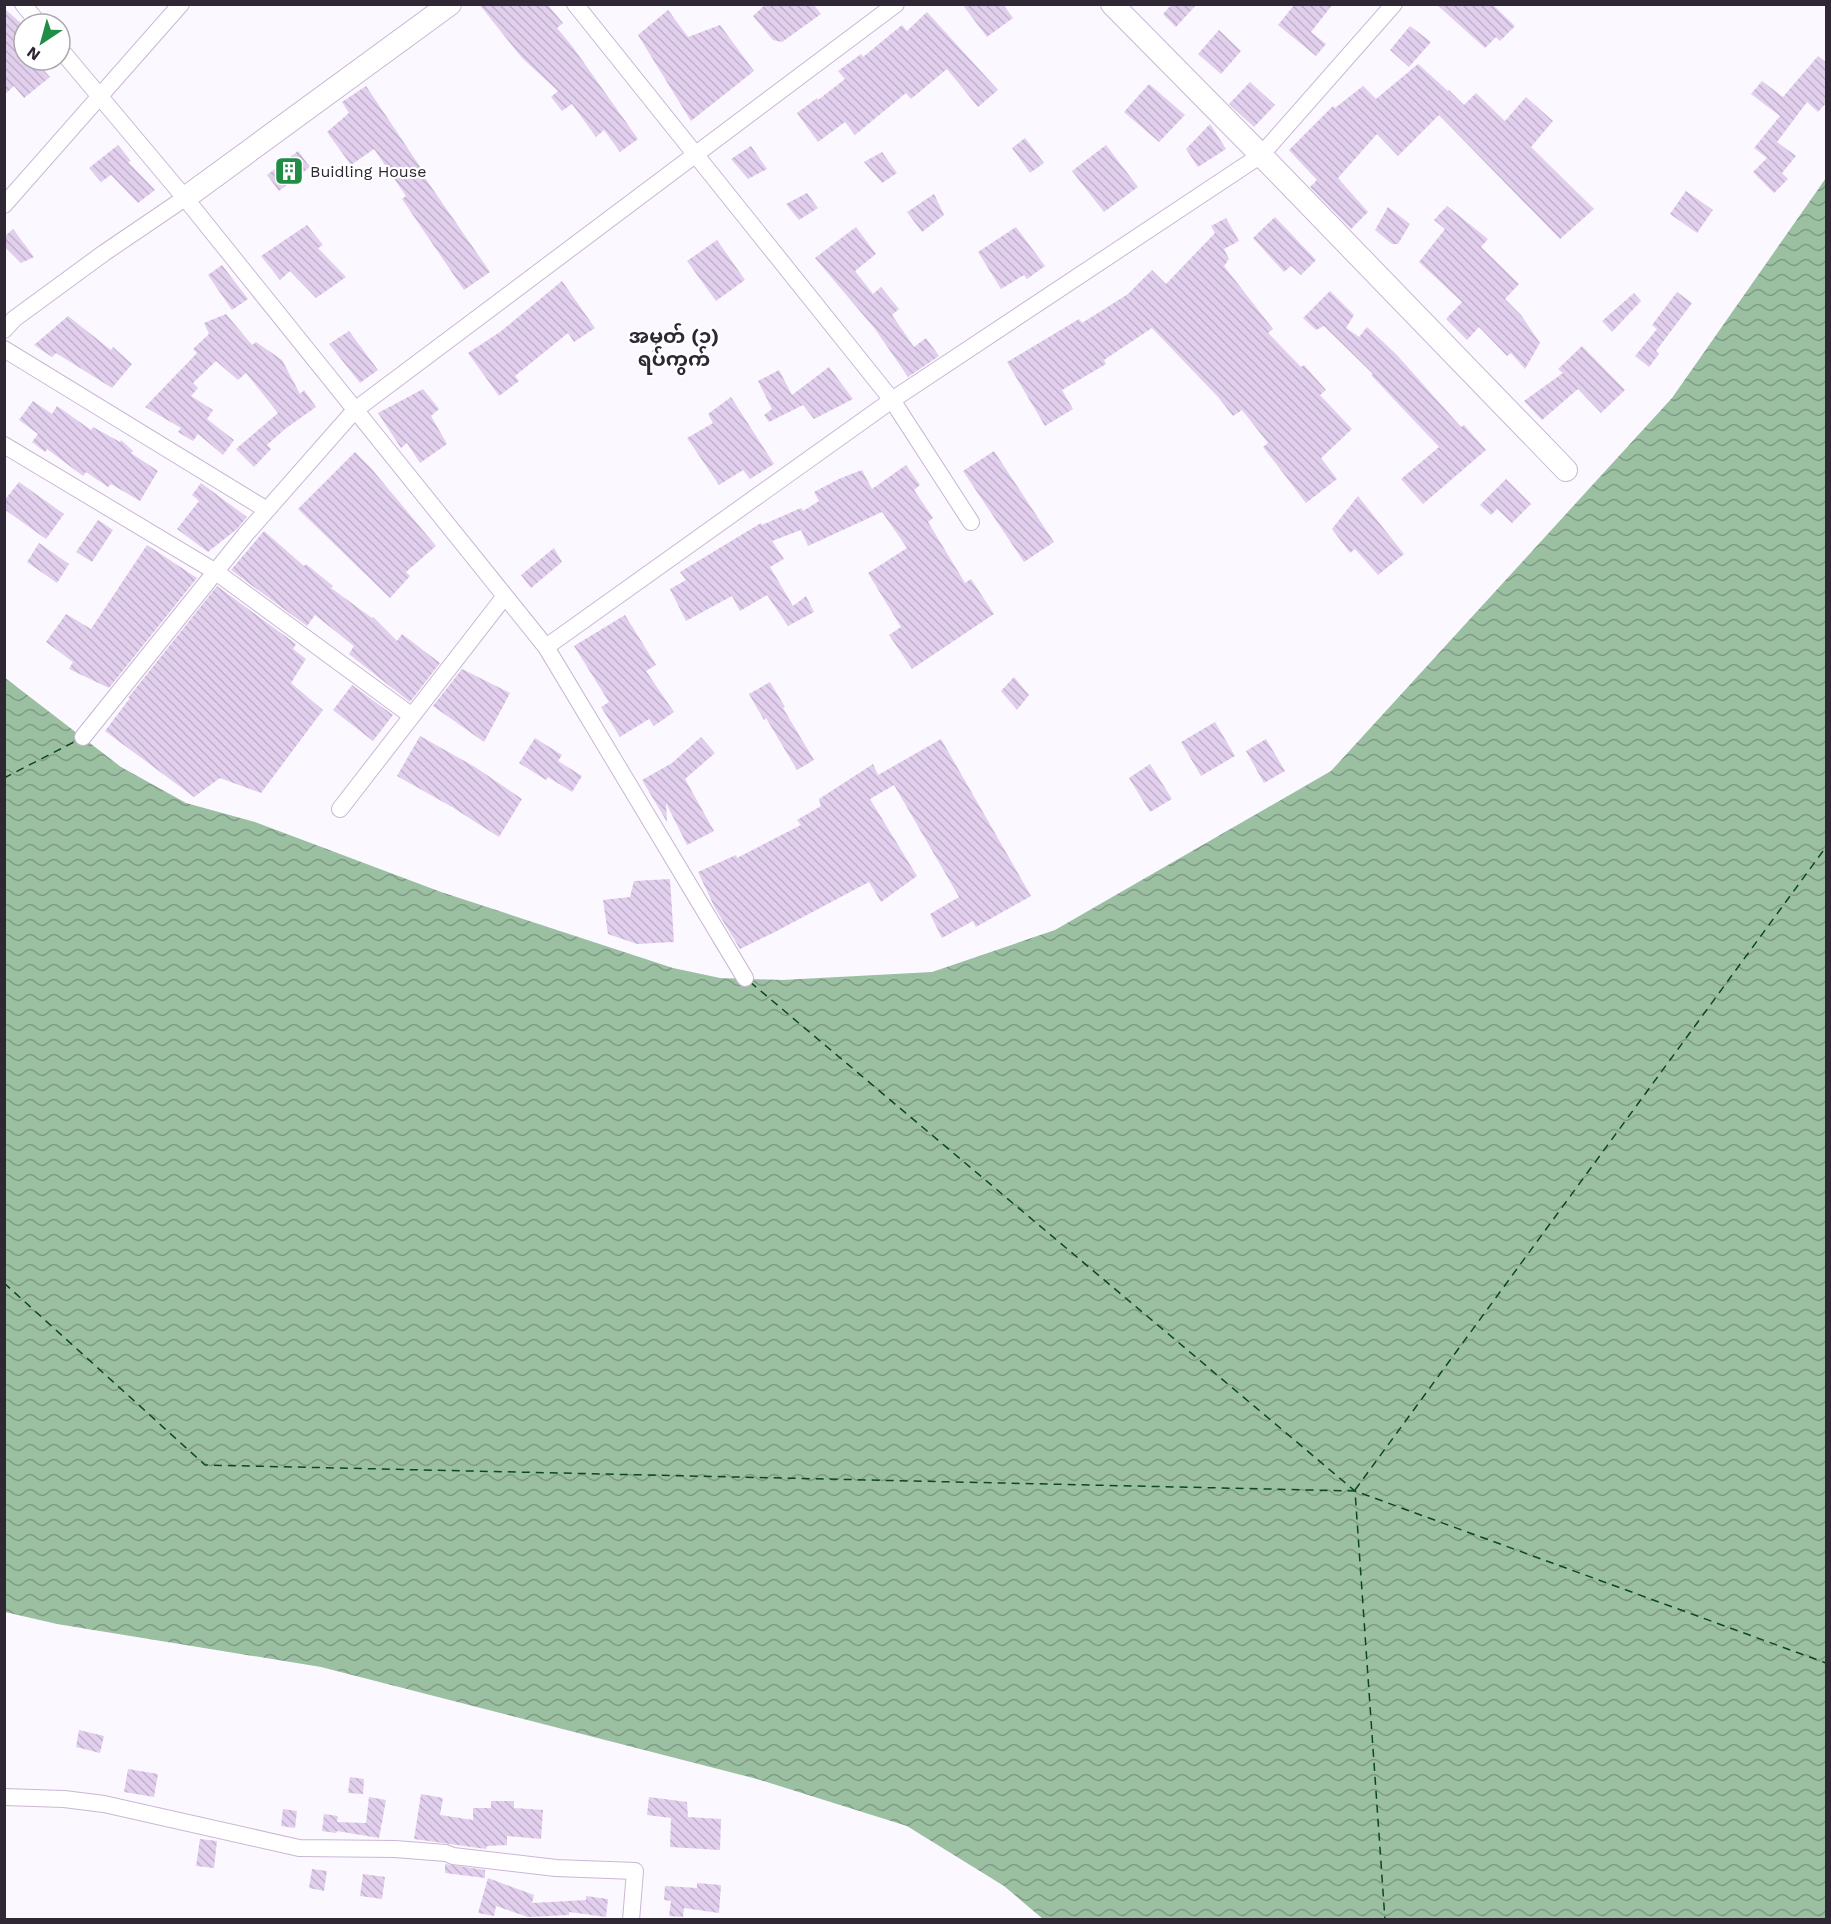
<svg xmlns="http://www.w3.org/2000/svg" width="1831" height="1924" viewBox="0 0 1831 1924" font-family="'Work Sans','Noto Sans Myanmar',sans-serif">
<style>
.water{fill:url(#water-waves)}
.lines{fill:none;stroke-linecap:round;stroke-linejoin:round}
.ferry{stroke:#0b4620;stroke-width:1.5;stroke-dasharray:8 6;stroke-linecap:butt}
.building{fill:url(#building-back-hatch)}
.street-casing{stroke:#cab7d5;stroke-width:18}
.secondary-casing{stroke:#cab7d5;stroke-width:24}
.street{stroke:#fff;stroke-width:16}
.secondary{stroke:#fff;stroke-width:22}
.labels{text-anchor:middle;stroke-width:4.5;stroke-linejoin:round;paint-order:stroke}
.poi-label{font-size:16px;fill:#2f2834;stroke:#fff;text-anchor:start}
.quarter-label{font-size:20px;font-weight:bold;fill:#2f2834;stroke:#fff}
</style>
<defs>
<pattern id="water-waves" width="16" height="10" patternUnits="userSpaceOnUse" patternTransform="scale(1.5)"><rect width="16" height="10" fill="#9bbfa1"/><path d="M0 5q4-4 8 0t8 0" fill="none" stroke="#7f9b84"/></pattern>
<pattern id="building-back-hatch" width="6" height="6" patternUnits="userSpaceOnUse" patternTransform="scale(1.5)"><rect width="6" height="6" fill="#e1cfed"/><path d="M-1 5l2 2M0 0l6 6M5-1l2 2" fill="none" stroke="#c1b2cc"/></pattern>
</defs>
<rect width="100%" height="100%" fill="#fcf8ff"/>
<path class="water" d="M1826,178V1919H1043L1004,1886L907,1826L757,1779L321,1667L57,1624L5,1612L4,677L121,767L186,803L255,822L441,892L673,968L720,978L782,980L932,972L1055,930L1331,771L1672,398Z"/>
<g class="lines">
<path class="ferry" d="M4,778L76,741
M750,982L1355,1491L1826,1663
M4,1283L205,1465L1355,1491L1385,1920
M1355,1490L1826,847"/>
</g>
<path class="building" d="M479,4H547L563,23L557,28L572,46L638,139L620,152L604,130L596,137L572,104L562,111L551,97L558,91L522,58Z
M766,4H813L821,14L782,42L773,40L753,16Z
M962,4H1003L1013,18L987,37Z
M1172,4H1197L1176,27L1163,14Z
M1295,4H1333L1311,32L1326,44L1316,56L1278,25Z
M1436,4H1492L1515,26L1500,41L1496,37L1485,48Z
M4,8L24,26V30L15,38L24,49V60H34L50,77L24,98L14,86L4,95Z
M668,10L688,37L720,25L754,71L691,121L638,35Z
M927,12L998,90L978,107L947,69L911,99L906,93L855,135L845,122L818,142L797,113L817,98L818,100L845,79L838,71L861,54L863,57L902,25L907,31Z
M1410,26L1431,42L1409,67L1390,50Z
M1219,30L1241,51L1221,74L1198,54Z
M1818,56L1827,63V102L1818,112L1807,102L1777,142L1796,156L1782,173L1788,179L1774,193L1753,172L1767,158L1754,148L1780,116L1751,94L1762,81L1783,97Z
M1418,64L1448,91L1449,90L1464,105L1476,93L1505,121L1526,97L1553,121L1531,147L1594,209L1560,239L1439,115L1398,156L1377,134L1338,178L1368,212L1351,229L1310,187L1317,180L1289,150L1333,106L1335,108L1363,86L1376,99Z
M1250,82L1275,105L1254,127L1229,104Z
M1149,84L1185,115L1159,142L1124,112Z
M366,86L425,174L423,175L490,272L464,290L402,199L406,196L374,149L351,165L327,132L349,113L342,102Z
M1210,124L1226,149L1198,167L1186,149Z
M1025,138L1044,163L1030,173L1012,148Z
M118,145L131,161L128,162L155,190L138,203L111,175L101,182L89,168Z
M1106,145L1138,187L1104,212L1072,171Z
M751,146L767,169L748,179L731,159Z
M298,151L310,167L279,191L267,175Z
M882,152L897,173L882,183L864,162Z
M1686,191L1713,210L1697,233L1670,214Z
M807,193L818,208L799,220L786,204Z
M934,194L944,215L922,232L907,212Z
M1447,206L1488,239L1481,247L1519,284L1505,299L1521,315L1540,343L1525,369L1511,353L1507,356L1479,327L1467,340L1446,319L1462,302L1419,262L1445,229L1434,220Z
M1388,207L1410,224L1398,244H1392L1375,230Z
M1275,217L1316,260L1301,275L1291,266L1284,272L1253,238Z
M1226,218L1239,241L1224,249L1229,259L1224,266L1273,329L1268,333L1301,367L1304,365L1326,390L1320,395L1352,429L1321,458L1337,479L1306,503L1263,447L1268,443L1242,410L1233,416L1218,397L1152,328L1104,360L1106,364L1062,390L1073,409L1045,426L1007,362L1079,319L1082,323L1128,294L1152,270L1166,284L1215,233L1211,226Z
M307,225L323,245L318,248L346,277L316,298L290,271L280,280L261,256Z
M856,227L876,254L855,271L873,294L881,287L899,309L892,315L914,347L926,338L939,356L908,377L875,329L815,258Z
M1016,227L1045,266L1027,279L1024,275L1001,289L978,252Z
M13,229L34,257L21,263L4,246V237Z
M717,240L745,280L716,301L687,261Z
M222,265L248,299L232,310L208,275Z
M562,281L595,328L574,342L568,333L515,376L519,381L499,396L468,353L500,332Z
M1330,291L1354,315L1346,328L1359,337L1367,327L1396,354L1461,427L1464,425L1486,450L1423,504L1401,479L1439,447L1371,375L1373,374L1324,326L1316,330L1303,318Z
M1677,292L1692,303L1656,351L1659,354L1649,367L1635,356L1657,329L1652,325Z
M1634,293L1641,301L1612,332L1602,321Z
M226,314L252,345L256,342L282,360L300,394L304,390L316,407L285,429L267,445L271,449L254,467L236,449L278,413L246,373L238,380L216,361L193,383L198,388L191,396L213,410L207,419L234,440L223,455L198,434L193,441L178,432L181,428L145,407L197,353L193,349L209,334L204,323Z
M68,316L111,350L113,347L132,364L112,388L56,353L52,357L34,345Z
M349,331L378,370L360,383L329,344Z
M1582,346L1625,390L1601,413L1578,389L1542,420L1524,401L1563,373L1558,369Z
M829,367L853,399L814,419L803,405L769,422L764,415L772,409L758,381L779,370L792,395Z
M423,389L439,409L431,416L447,444L420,463L407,443L401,448L378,413Z
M731,397L774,464L750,479L743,470L719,485L687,438L713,423L708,414Z
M33,401L52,414L57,406L91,430L93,427L120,442L121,440L133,451L131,453L158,471L140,501L111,484L108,487L86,472L83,476L47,449L45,452L32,442L38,434L19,420Z
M994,451L1054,542L1024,562L963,471Z
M355,452L370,467L436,546L406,572L410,576L390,598L298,509Z
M906,465L920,485L914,490L933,518L928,522L965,583L971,579L994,614L912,669L889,635L901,627L868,573L907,548L882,512L808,546L801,530L772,541L784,559L770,567L793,606L806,596L814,612L788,626L767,595L740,611L732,596L686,621L670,589L686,580L680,572L761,523L762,525L801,508L803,511L819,501L814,492L841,478L862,470L872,489Z
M1506,479L1531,504L1512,523L1497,509L1491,515L1480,505Z
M19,482L64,514L46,539L4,509V501Z
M201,483L247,517L237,529L208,552L177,529L199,501L192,495Z
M1358,496L1404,554L1378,575L1355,549L1350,553L1332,529Z
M98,520L113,530L92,562L76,552Z
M264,531L304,566L306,564L333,586L331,588L372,618L373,617L397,641L402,634L440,663L410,702L349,654L354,646L315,615L307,626L231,570Z
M39,543L69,564L57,583L27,562Z
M147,545L197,578L109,688L69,669L73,662L46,642L66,614L91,629Z
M554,548L562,562L531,588L521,575Z
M217,586L296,644L293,649L306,659L291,683L323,710L261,793L220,778L194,797L105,731L130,698H128Z
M625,615L656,665L646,671L674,712L654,726L649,719L620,737L601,707L609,702L574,646Z
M462,669L510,693L484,742L433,706Z
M1014,677L1029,695L1017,710L1001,691Z
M770,682L785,707L783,708L814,760L797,770L766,718L764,720L749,694Z
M352,685L393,715L373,741L333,710Z
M1215,722L1235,756L1201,776L1181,742Z
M420,736L475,767L522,799L499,837L452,807L397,776Z
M701,737L715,753L685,779L714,831L687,845L666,803L667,822L642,780L672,763Z
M535,738L562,755L558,761L582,776L572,792L548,777L546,780L519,763Z
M941,739L1031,896L976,927L973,921L942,938L930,914L959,897L894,785L870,799L917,876L881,902L869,882L773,933L740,949L715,908L698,872L736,855L737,858L801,825L797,820L821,806L819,799L873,764L878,775Z
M1266,739L1285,771L1264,783L1246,751Z
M1150,764L1172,799L1150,812L1129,778Z
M670,879L674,942L637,944L608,934L603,900L630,897L634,881Z
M79,1730L104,1736L100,1753L76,1747Z
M128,1769L158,1774L154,1797L124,1792Z
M350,1777L364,1779L363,1794L348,1793Z
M421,1794L443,1798L440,1815L473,1820V1808H491V1801H514V1808L543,1810L541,1839L507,1836V1845L487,1846L486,1849L414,1839Z
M369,1797L386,1800L379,1838L337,1831L336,1833L322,1831L324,1814L338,1816L337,1822L366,1823Z
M649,1797L687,1802L688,1817L721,1819L720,1850L670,1847L671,1818L647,1815Z
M283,1809L297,1811L295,1828L281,1826Z
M200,1839L217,1841L214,1868L196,1866Z
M445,1864L485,1870V1878L445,1873Z
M312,1869L327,1871L324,1891L309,1888Z
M363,1874L385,1877L382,1899L360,1896Z
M488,1878L534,1895L532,1903L586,1900V1896L608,1899L606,1917L569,1912V1915L528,1917L496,1906L494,1916L478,1913Z
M697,1883L721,1885L719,1913L684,1908L683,1917L669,1916L671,1901L664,1900L665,1886L697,1888Z"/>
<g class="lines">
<g class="street-casing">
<path id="street" d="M23,4L39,24
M575,4L892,400L971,522
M60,49L185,198L546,647L745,978
M4,205L181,4
M4,330L14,319L104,253L185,198
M4,349L267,510
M4,445L216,572L412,716
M546,647L892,400L1261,155L1394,4
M83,737L245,535L355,410L896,4
M340,809L505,596
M4,1797L64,1799L104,1804L299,1848L395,1849L446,1853L453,1856L556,1868L635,1871L631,1920"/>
</g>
<g class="secondary-casing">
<path id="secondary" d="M1112,4L1261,155L1566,470
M185,198L450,4"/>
</g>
<use href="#street" class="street"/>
<use href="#secondary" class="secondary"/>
</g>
<defs>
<g id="building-square" transform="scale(1.5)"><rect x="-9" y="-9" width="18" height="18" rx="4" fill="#1f8d46" stroke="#fff"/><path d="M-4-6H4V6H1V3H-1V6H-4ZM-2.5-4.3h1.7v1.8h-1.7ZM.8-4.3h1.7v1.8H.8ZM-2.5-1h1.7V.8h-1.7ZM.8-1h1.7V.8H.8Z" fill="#fff"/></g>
</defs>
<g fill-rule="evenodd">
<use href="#building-square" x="289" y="171"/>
</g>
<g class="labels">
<g class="poi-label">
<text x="310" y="177">Buidling House</text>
</g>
<g class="quarter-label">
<text x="674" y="343">အမှတ် (၁)<tspan x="674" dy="23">ရပ်ကွက်</tspan></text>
</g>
</g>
<rect width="1831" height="1924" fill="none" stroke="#2f2834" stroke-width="12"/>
<g transform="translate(42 42) rotate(216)"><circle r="28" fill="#ffffff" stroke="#aca9ae" stroke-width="1.5"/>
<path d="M0-4.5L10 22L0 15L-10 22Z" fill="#1f8d46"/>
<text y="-9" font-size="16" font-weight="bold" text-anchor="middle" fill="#2f2834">N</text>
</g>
</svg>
